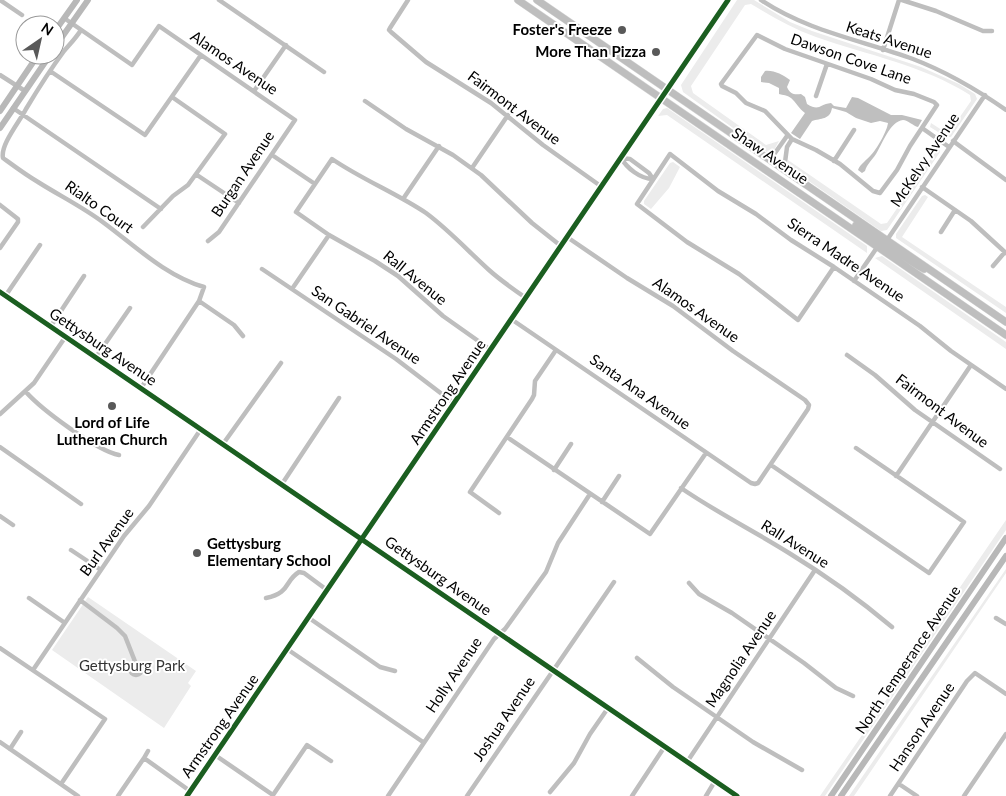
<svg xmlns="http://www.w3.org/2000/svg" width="1006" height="796" viewBox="0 0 1006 796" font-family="Lato,sans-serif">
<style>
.green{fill:#ececec}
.water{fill:#bfbfbf}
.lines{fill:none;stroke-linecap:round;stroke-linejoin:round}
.primary-casing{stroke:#dbdbdb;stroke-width:8}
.street{stroke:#bebebe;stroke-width:4.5}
.secondary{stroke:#b8b8b8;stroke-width:6}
.primary{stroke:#bebebe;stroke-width:7}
.cycleway-casing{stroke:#fff;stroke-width:8}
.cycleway{stroke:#1b5e20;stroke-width:5}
.poi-dot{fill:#595959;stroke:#fff;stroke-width:2}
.labels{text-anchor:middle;stroke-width:4;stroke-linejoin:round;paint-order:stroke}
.poi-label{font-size:15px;font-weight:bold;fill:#000;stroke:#fff;text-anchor:end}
.street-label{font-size:15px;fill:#000;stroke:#fff}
.park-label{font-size:15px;fill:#333;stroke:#fff}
</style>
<rect width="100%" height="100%" fill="#fff"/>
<path class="green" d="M737,0H754L790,22L812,31L921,67L959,84L975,94L977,99L951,137H946L930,127L931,123L948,134L971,101L970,95C923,65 867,55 816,37C793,29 771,16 751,4L745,5L691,86L693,93L766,145L779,141L773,152L768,153L683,92L681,85Z
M667,108L867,246V253L667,115L658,116L663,109Z
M939,147L940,152L887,230L881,231L790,168L788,165V160L881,224L887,223Z
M673,162L680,167L669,188L651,209L644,204V201L670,163Z
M925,195L928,197L902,237L1006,307V313L896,238V234L922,196Z
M882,256L1006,342V349L875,258Z
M1006,520V530L825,796H820L902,677L900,675Z
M1006,569V573L854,796H849Z
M88,597L196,671L188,683L191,686L164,728L52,650Z"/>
<path class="water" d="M765,71C774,70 783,75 790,80L787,87C790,94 794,95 801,94L805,97L807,104C820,112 819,104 831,103L834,106L846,108L852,97L858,98L891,115H902L922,120L918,127C913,126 908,120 903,120C890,121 882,145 876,154C872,160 867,164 865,171L862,173L858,170C860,164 867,160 871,155C877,149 887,131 888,123L880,121L871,123L856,118L846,112L832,108C830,120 821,118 812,121L800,139L791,133L805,113C799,109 796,102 791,98C787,95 783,95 779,94V88L769,83L761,82V77Z"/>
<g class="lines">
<g class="primary-casing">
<path id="primary" d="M518,0L1006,335
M537,0L1006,322
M856,225L878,241L883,242L887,240
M878,246C891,244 911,263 924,269"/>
</g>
<path class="street" d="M0,0L22,15
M219,0L324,72
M408,0L390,28L389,30L391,32L426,62L491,103L543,145L602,187
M761,0C807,31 861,40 913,59C947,72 976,89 1006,110
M902,0L936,11L983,31H992
M64,18L132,65L159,26L295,120L219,232L208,241
M81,30C76,38 70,44 64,51C50,70 38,89 26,109C20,121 0,145 3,158C14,166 26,175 38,182C60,196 83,207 104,223C135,246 166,276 204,287L199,301L141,388
M757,35L785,49L871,79L895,90L914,94L934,102L937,105L910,146L897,170L880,193L873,191L840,164L816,150L792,139L765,111L746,103L736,93L722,86L721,84Z
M883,50L899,0
M50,71L145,135L201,55
M0,75L25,91
M254,91L286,45
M816,96L827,64
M365,101L406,129L453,155L481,175L532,223L561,246
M13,108L161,209
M922,128L949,147
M953,141L1006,180
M272,155L315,184
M621,158L630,159L649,173L653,179
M621,158C627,168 640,179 653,179
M770,160L787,136
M834,161L854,130
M472,168L508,115
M784,170L787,147L792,139
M197,175L239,203
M922,187L971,221L1006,253
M403,199L439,146
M0,205L18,219V222L0,248
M143,227L173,196L188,185L225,134L172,97
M941,232L955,210
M887,240L985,95
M993,266L1005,252
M834,267L798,320L739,274L687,242L637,204L670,154L718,191L756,214L791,240L834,267L920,326L951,351L1006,389
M262,269L396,359L455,404
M854,281L878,246
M292,289L329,235
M6,295L40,245
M199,301L234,325L243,336
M511,319L751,483L755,484L758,483L808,409L809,405L805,400L733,351L673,306L627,278L567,237
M51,326L84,276
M491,350L443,316L398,276L375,261L329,235L296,212L332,159C363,180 396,193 426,213C449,230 468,251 489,270C500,280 513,289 526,298
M847,355L875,375L915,410L1000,469
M96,357L130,308
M26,392C41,409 97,451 119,455
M0,414L34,383L66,336
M507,437L650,534L706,453
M223,444L281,363
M0,447L81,504
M771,465L929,573L964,522L856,448
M554,470L571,444
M896,476L971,365
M282,484L339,398
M681,488C716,512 754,531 789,553C825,575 860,600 892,627
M602,502L619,476
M499,513L470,492L532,399L534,395L535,381L556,350
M0,516L13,525
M71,550L101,570
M689,583L699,594L732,613L804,663L836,688L853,696
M29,598L65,623
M266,598C291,593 284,581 299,572L304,573L327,590
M80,600L117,628L125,636L136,664
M309,618L380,667L395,671
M996,618L1006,624
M0,648L105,719L61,784
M287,649L423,742
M637,658L673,687L753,742L802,770
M130 669a6 6 0 1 1 12 0a6 6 0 1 1-12 0Z
M33,670L124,536L149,506L201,429
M0,742L78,796
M10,749L21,732
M215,755L273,795
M144,758L148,751
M687,762L815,570
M899,784L917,796
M550,792L574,763L590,734L608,708
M273,795L307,745L331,761
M118,796L144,758L190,791
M388,796L494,639L505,629L546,572L558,543L590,494
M467,796L614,582
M632,796L665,746
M706,796L715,781
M890,796L967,681L975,673L1006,694
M964,796L1006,734"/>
<path class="secondary" d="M55,31L77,0
M55,47L88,0
M0,111L38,55
M0,128L50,55
M0,292L737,796
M187,796L728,0
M831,796L1006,538
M841,796L1006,556"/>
<use href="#primary" class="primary"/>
<g class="cycleway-casing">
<path id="cycleway" d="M0,292L737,796
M187,796L728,0"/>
</g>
<use href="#cycleway" class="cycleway"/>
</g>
<g class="poi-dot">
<circle cx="622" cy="30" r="5"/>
<circle cx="656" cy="52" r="5"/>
<circle cx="112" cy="406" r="5"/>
<circle cx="197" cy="553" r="5"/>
</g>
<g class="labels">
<g class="poi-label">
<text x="612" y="35">Foster's Freeze</text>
<text x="646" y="57">More Than Pizza</text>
<text x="112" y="428" text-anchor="middle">Lord of Life<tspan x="112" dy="17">Lutheran Church</tspan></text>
<text x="207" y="549" text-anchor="start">Gettysburg<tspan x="207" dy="17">Elementary School</tspan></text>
</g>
<g class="street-label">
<text transform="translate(889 40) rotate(18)" y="5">Keats Avenue</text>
<text transform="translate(851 59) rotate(19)" y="5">Dawson Cove Lane</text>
<text transform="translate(234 63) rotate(34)" y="5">Alamos Avenue</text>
<text transform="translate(514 108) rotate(37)" y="5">Fairmont Avenue</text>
<text transform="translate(770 156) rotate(34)" y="5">Shaw Avenue</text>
<text transform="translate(925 160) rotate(-56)" y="5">McKelvy Avenue</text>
<text transform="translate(243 174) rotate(-56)" y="5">Burgan Avenue</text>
<text transform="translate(99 207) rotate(35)" y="5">Rialto Court</text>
<text transform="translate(846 260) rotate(34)" y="5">Sierra Madre Avenue</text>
<text transform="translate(415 278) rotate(39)" y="5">Rall Avenue</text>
<text transform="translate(696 310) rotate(35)" y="5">Alamos Avenue</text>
<text transform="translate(366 325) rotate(34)" y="5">San Gabriel Avenue</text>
<text transform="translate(103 347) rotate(34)" y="5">Gettysburg Avenue</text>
<text transform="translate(448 392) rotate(-56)" y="5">Armstrong Avenue</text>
<text transform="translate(640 392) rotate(35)" y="5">Santa Ana Avenue</text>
<text transform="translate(942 411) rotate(37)" y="5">Fairmont Avenue</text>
<text transform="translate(107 542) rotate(-54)" y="5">Burl Avenue</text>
<text transform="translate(795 544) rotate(32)" y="5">Rall Avenue</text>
<text transform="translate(438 576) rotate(35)" y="5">Gettysburg Avenue</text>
<text transform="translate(741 659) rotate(-56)" y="5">Magnolia Avenue</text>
<text transform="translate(908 660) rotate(-56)" y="5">North Temperance Avenue</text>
<text transform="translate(454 675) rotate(-56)" y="5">Holly Avenue</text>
<text transform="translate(504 719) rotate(-56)" y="5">Joshua Avenue</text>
<text transform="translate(220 726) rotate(-55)" y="5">Armstrong Avenue</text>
<text transform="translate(922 727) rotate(-56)" y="5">Hanson Avenue</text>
</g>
<g class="park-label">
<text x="132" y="671">Gettysburg Park</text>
</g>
</g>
<g transform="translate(40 40) rotate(34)"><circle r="24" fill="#ffffff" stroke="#999999"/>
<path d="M0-4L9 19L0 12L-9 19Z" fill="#595959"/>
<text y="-8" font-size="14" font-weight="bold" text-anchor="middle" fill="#000000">N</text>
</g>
</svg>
